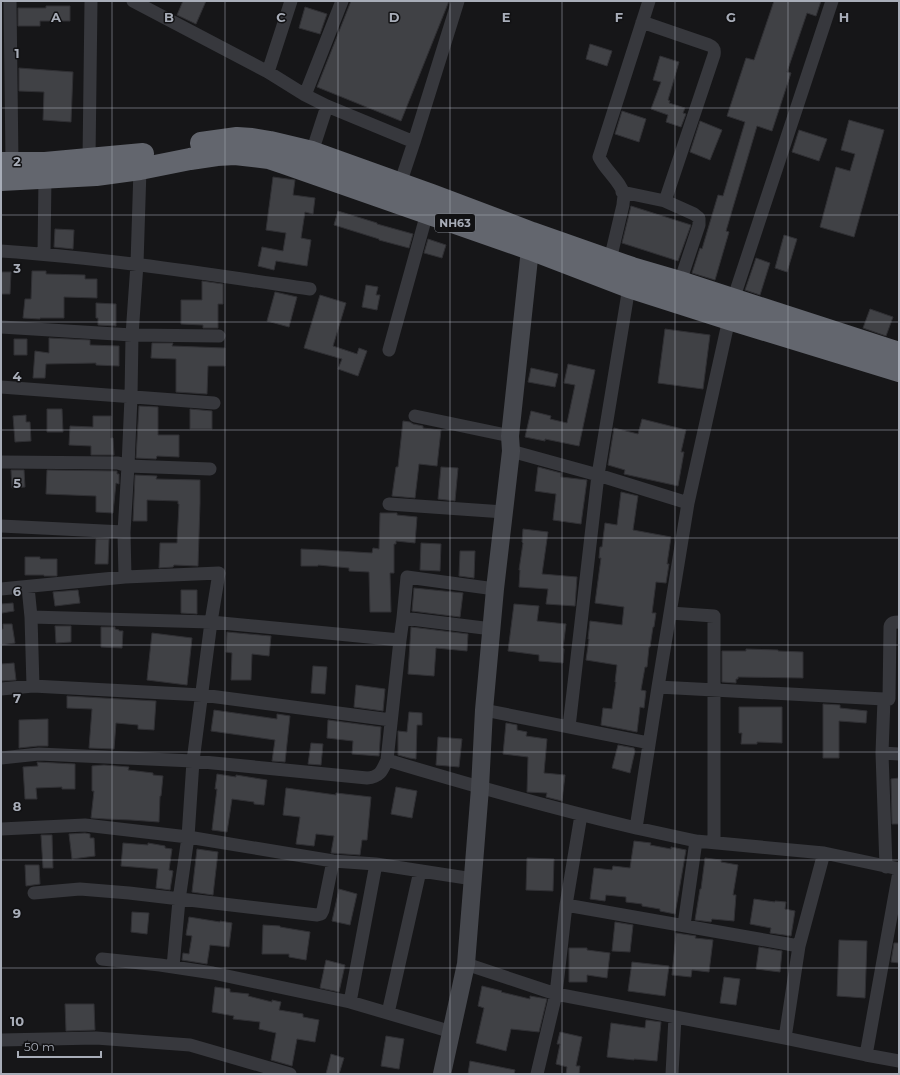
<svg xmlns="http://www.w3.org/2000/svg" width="900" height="1075" viewBox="0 0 900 1075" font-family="Montserrat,sans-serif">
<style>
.building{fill:#404145;stroke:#303034}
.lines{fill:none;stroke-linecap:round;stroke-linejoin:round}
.street{stroke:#37383d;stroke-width:13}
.secondary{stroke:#45474d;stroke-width:18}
.highway{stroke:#63666e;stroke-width:22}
.grid{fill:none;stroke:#a8adb8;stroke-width:1;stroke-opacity:0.55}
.labels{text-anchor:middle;stroke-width:3;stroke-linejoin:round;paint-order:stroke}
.shield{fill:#111113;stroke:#7b7e86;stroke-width:1}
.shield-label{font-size:11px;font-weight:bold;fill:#a8adb8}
.grid-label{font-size:13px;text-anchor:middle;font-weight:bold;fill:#a8adb8;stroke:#111113;stroke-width:3;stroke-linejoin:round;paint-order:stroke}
</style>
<rect width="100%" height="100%" fill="#161618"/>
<path class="building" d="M183,1H206L196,24L177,15Z
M351,1H449L401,121L317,87Z
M774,1H821L816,16L807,13L787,72L791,73L772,131L757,126L726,231L729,232L715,280L692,273L700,248L702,249L718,195L723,196L745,122L727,116L746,58L754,60Z
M46,6H70V21H40V26H18V8H46Z
M305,7L327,14L320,34L299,28Z
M590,44L612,51L607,66L586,59Z
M660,56L679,62L668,100L670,101L669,103L685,108L683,113L686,114L681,127L666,122L668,115L651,109L661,82L653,80Z
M19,68L73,72L71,122L43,120L44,92L19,91Z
M622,111L646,119L639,142L615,134Z
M849,120L884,130L854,237L820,227L836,167L850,171L855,154L841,150Z
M700,121L722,130L710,160L690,152Z
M799,130L827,139L819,161L792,152Z
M273,177L295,180L293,195L315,198L313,214L305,212L301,238L311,240L307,266L276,261L274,270L258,266L262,247L283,251L286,233L266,230Z
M631,206L691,225L678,261L622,243Z
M338,211L377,223V224L413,234L409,248L379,240V239L334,225Z
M55,229L74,230L73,249L54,247Z
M784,235L797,239L787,272L775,268Z
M428,239L446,245L442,258L424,253Z
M756,258L770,263L760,295L745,290Z
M32,271H46V274L85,275V279H97V298L64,297V318H40V319L23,318L25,299H31Z
M1,272H11L10,294H1Z
M202,281L223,284V304H218V328H203V325L181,324V300H202Z
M366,285L378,287L376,295H380L377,310L362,307Z
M275,292L297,297L289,327L267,321Z
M320,295L346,303L333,346L357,354L359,348L367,351L358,376L338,369L342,359L304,348Z
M96,303L116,304V326L98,325V318H96Z
M870,309L893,317L886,336L863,328Z
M665,329L710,335L703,389L658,383Z
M49,338L90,340V345L119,346V366L96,365V363L46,364L45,378H33L35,351L49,353Z
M14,339H27V355H14Z
M152,343H173L172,346L225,348V366H208L207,394L176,392V359L151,358Z
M568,364L595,370L579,446L545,439V441L525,437L531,411L551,416L550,419L567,423L575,385L564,383Z
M531,368L558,374L555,387L528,382Z
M139,406L158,407V435H179V457L157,456L156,459L136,458Z
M47,409H62L63,432H47Z
M190,409L212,411V429H190Z
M26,415V422H30L31,441L15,442L13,416Z
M93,416H111V438H113L114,455H91V446L69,445L70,426L93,427Z
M642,419L686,430L681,452H684L678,486L624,474L625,470L608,465L614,428L638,434Z
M403,421L410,422L413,424L423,426V428L441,430L437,466L419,464L415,498L392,496L396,467H398Z
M441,467L458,468L455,501L438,499Z
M538,467L561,473V477L587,480L581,524L553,520L556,494L535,491Z
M11,470H24L25,487L12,488Z
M47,470L117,471V474H119V484L116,483L113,513L96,512V496L46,494Z
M135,475L157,476L156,479L200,480V504L198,566L174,565L173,567L159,568L160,543H177L179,504H178V501L147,500V521H133Z
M621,492L638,496L633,530L671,537L667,564H669L666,583L656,582L652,613H656L654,627H653L650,647H649L647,667H645L641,690L646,691L644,708L640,707L637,732L601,725L603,708L612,709L616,682H615L617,665L586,660L589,639H588L590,621L622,625L624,607L595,603L601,558H599L600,547H602L605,523L617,525Z
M380,513H397V515L417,517L415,543L396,541V544H394V573H390L391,612H370L369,572L349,571V568L318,565V566H301V549L323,550L372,553L373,548L379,549Z
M523,529L548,532L542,574L577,577L575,606L546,604L548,589L519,587L520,570H519L523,543L522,542Z
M96,539H109L108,564H95Z
M421,543L441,544L440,571L420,570Z
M460,551H475L474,578L459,576Z
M25,557H40V559H57V576H44V575H25Z
M414,588L463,593L460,617L412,611Z
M78,590L80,603L55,606L53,592Z
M181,590H197V614L181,613Z
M13,603L14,611L2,613L1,604Z
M514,604L539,606L537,621L566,624L563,648L564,649L563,663L539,661V655L508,651Z
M3,624H12L15,643L1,645V629H3Z
M55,626H71V642L56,643Z
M101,627H115V629L119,630V631H123L122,648L101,647Z
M411,627L468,634L467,651L436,648L434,676L408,674Z
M227,632L271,636L269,656L252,654L251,680H231L232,653L226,652Z
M152,633L192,638L187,685L147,680Z
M746,649L778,650V651L803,652V678L738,677V679H736V683L722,682V651H746Z
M14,663L16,680L1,681V664Z
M313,666L327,667L325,694L311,693Z
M356,685L385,689L383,711L354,707Z
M67,696L156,701L154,730L138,729V725L116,723L114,749L89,748L92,709L67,708Z
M823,704L840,705V708L867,711L866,723L839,721V758H823Z
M739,707H782V743L757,742V744H741L742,733H739Z
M214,710L277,719V714L290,716L285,762L272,761L275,740L211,731Z
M409,712L422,713V725H417L416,759L409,758L398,755V731L407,732Z
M48,719V746H38L19,748V720Z
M328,720L381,727L379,756L352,754L353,741L327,738Z
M506,723L517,725V730L527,732L526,736L547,739L544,773L565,775L562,801L546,797L547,793L527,792L528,757L503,754Z
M438,737L462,739L459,767L436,765Z
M311,743L323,744L321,765L308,764Z
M618,745L634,748L635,751L630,773L612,768Z
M37,762L75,764V789H62V787L36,788L37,799H25L23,767L38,766Z
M104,765L129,767L128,770L153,773V775L163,776L161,796H160L159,822L131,820L106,819L91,818L94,791H92V766Z
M217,774L236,777V775L267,780L264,805L254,804V802L232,799L227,832L212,830L217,789H215Z
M899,778V824H892L891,779Z
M396,787L417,791L412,818L391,814Z
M286,788L336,795V793L371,797L367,840H362L360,855L331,853L334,836L316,834L314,846L296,844L300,817L283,815Z
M85,833L90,834V838H94L95,856L72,859L69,834Z
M41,835H52L53,868H43Z
M634,841L651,843L650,845L671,849V847L686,850L675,914L660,911V909L642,906V904L626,902V897L606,895L605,901L590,899L594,868L612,870L613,866L630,868Z
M123,843L148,845V843L165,846V848L172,849L169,870L173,871L170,890L156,888L158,869L121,866Z
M197,849L218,852L213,895L192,892Z
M527,858L554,859L553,891L526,890Z
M705,858L721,860V862L738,865L733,895H736L734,921L712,919L711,922L695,920L700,889H701Z
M25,865H39L40,884L26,886Z
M339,889L357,894L350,925L332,921Z
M754,899L775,902V901L786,902L785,909L795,911L791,936L770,933L771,928L750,924Z
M132,912L149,913L147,934L131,932Z
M189,917L220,922V921L232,923L229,947L210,945L207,964L182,960L183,953L189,954L192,936L186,935Z
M615,922L633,925L630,952L612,951Z
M263,925L280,926V927L310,932L306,960L289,957V954H262Z
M676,933L696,936L695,938L713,940L709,972L692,970L691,977L672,975Z
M839,940L867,941L865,998L837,996Z
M894,943H899V963L891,962Z
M759,947L782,951L780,972L756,969Z
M569,948H587V950L610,953L607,978L587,975V982H569Z
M326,960L345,965L339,992L320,988Z
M632,962L669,966L665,996L628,991Z
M724,977L740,979L736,1005L720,1003Z
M482,986L502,991L501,992L530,999V996L547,999L539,1032L511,1029L506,1051L476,1043L484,1008L478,1006Z
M215,987L230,989V992L249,994L248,996L272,1002V1000L281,1002L279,1010L303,1014V1017L319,1020L315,1042L297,1039L292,1066L271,1060L276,1033L259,1029L260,1022L233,1019L234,1016L212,1012Z
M65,1004H94L95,1030L66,1031Z
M646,1020L661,1022L657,1061L634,1059V1060L607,1057L611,1023L645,1028Z
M560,1032L582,1037L576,1066H580L579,1074H566L567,1067L556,1064L560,1044H557Z
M386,1036L404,1039L399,1069L381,1066Z
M331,1054L344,1058L339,1074H326Z
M470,1061L515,1070L514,1074H468Z"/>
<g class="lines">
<path class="street" d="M10,1L12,163
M133,1L268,72L305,95L327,106L414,142L400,184
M642,22L709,45C714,47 715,50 714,55L665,201
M268,72L291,1
M305,95L342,1
M414,142L458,1
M312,152L327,106
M89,159L91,1
M622,192L665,201L694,214L699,218V225L680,282
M1,251C105,258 207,274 310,289
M44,254L45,177
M610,260L623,205C623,202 624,198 624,195C621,182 605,170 599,157L649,1
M733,300L832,1
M1,327L132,335L219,336
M389,350L427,213
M1,387L214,403
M415,416L510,436
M511,451L598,475L688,503
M1,462L118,463L128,466L210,469
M389,504L504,512
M1,526L124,532
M125,577L219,573L211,622L193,761L188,837L333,861L376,864L473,879
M28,587L31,617L211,622L400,640L387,760C470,785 552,808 636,828L658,687L688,503L729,319
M1,589L125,577L124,532L128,466L131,397L132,335L137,264L140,169
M670,613L714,616V842
M31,617L33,686
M403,618L492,629
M400,640L403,618L407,577L495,589
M658,687L884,699L882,753L886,867
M1,689L33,686L202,695L391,720
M889,699L890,627C891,622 895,622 899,622
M484,710L649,743
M569,727L598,475L629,287
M882,753L899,754
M1,758L39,754L193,761L367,778C380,777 382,771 387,760
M581,815L566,905L799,946
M636,828L696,841L824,853L899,869
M1,829L85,825L188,837L179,900L173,967
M34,893L80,889L129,893L317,915L321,914L323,910L333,861
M684,925L696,841
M102,959L160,965L213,973L350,1002L452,1032
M466,964L556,994L785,1038L866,1055L899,1061
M350,1002L376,864
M388,1013L420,871
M785,1038L799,946L824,853
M1,1040L96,1038L190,1045L290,1074
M866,1055L899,872
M537,1074L556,994L566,905
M672,1074L675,1017"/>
<path class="secondary" d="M442,1074L466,964L480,788L484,710L495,589L511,451L510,436L530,249"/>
<path class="highway" d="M201,143L237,138L252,139L270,142L312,152L432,195L532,233L632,268L680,282L899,353
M1,163H45L143,154
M1,180L96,175L140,169L190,159L217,155L235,154L269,158L284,163L530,249L629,287L729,319L899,371"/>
</g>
<path class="grid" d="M112,1V1074M225,1V1074M338,1V1074M450,1V1074M562,1V1074M675,1V1074M788,1V1074M1,108H899M1,215H899M1,322H899M1,430H899M1,538H899M1,645H899M1,752H899M1,860H899M1,968H899"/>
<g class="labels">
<rect class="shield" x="435" y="214" width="40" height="18" rx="3"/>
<g class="shield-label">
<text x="455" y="227">NH63</text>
</g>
</g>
<g class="grid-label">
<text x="56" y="22">A</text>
<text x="169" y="22">B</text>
<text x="281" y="22">C</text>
<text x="394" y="22">D</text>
<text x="506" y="22">E</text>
<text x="619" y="22">F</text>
<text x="731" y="22">G</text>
<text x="844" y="22">H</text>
<text x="17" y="58">1</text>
<text x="17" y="166">2</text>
<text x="17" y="273">3</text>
<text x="17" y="381">4</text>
<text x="17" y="488">5</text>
<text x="17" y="596">6</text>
<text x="17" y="703">7</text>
<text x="17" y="811">8</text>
<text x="17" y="918">9</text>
<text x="17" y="1026">10</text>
</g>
<rect width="900" height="1075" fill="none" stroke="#a8adb8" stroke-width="4"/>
<path d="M18 1051v6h83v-6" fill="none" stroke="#a8adb8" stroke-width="2"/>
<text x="24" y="1051" font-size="12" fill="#a8adb8" stroke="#111113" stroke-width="3" paint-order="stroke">50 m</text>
</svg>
